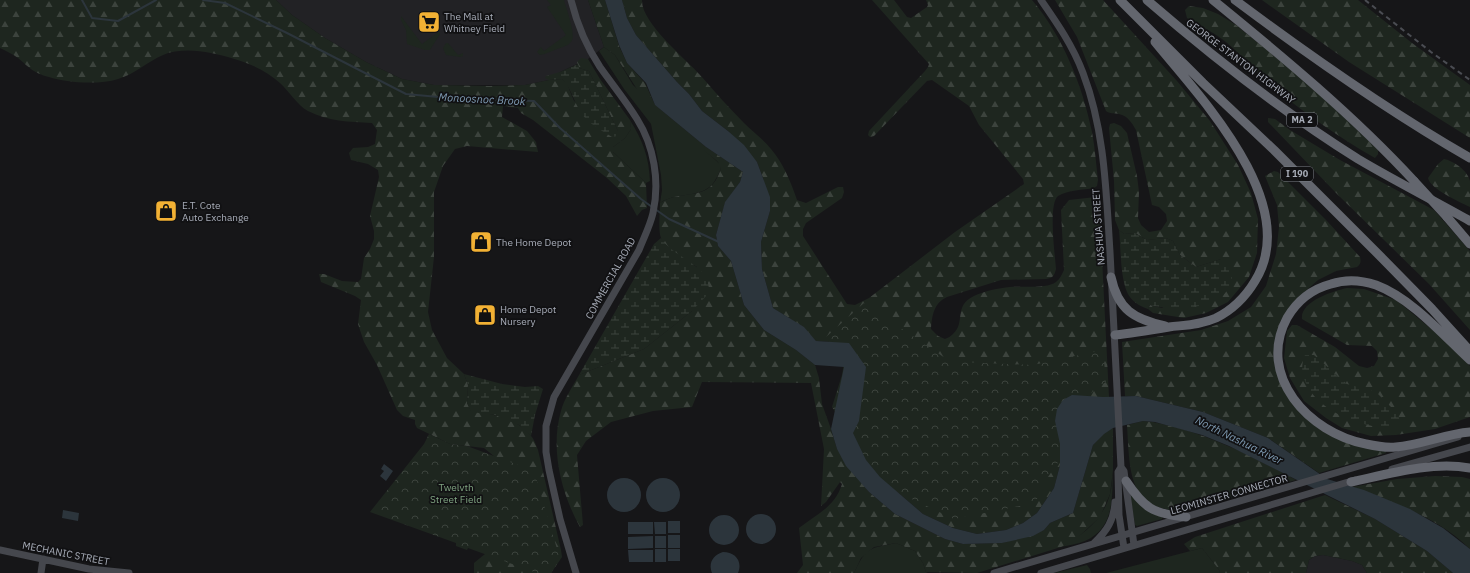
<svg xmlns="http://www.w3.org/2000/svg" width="1470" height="573" viewBox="0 0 1470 573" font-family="'IBM Plex Sans',sans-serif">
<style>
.built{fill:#222225}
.green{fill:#1e261f}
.forest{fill:url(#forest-firs)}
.wetland{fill:url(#wetland-marsh)}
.park{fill:url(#park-crowns)}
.water{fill:#2c353c}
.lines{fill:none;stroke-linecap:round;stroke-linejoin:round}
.stream{stroke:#2c353c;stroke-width:2}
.secondary{stroke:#45474d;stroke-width:7}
.highway{stroke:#63666e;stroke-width:9}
.rail{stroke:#4a4c52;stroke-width:2;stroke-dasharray:5 4;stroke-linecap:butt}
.highway-bridge{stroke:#63666e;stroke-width:9}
.labels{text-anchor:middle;stroke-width:3.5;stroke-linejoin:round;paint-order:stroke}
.shield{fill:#111113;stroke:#7b7e86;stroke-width:1}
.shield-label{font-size:9px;font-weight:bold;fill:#a8adb8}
.poi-label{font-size:10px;fill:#a8adb8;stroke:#111113;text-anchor:start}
.street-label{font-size:10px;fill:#a8adb8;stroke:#111113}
.park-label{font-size:10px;fill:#7fa381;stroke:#111113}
.water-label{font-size:11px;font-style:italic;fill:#7f9bb3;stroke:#111113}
</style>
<defs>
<pattern id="forest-firs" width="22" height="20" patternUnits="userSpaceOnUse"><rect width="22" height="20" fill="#1e261f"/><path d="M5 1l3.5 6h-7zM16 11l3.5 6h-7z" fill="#3c433d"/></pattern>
<pattern id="wetland-marsh" width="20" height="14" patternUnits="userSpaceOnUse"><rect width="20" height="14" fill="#1e261f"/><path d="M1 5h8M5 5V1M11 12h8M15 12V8" fill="none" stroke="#3c433d"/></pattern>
<pattern id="park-crowns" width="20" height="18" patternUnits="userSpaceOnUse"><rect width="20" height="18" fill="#1e261f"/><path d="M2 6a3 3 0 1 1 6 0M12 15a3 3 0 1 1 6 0" fill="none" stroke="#3c433d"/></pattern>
</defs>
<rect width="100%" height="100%" fill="#161618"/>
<path class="built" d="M276,0H588L604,47L588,59L560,72L549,80L525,85H434L402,79L366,62L325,38L292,15Z
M1323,555L1352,561L1362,565L1367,573H1306L1309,560L1315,556Z"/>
<path class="green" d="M547,0H564C566,9 577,35 571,42C568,46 562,47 557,49C551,51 546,54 540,55L537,52L541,47L544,51L566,35L547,7L551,5Z
M401,16L422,44L440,31V34L430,50H425L407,44L406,30L401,20Z
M446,43H448L458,55L463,53V56L460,57L446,55L443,48Z
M604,47L615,55L633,85L721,165C721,170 719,173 717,177C706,201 679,190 660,203L662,190L661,175L651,124L624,89L599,51Z
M630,120C643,141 649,157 650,181L646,183L613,152V147L625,138L631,129Z
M1113,470C1112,497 1115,528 1085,541C1078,544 1069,545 1061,547C1083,535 1103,520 1110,494C1112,487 1112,478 1113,470Z
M1130,495L1162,517V519L1137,526L1135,525Z
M896,543L915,551L923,563L926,572L928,573H854C866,547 870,548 896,543Z
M1202,548L1220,571L1219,573H1106Z
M1087,565L1090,569L1091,573H1054Z"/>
<path class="forest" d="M0,0H276L292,15L325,38L366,62L402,79L434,85L489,86L525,85L549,80L562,79L567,84L574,101L618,131L589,71L579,68L577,62L581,58L588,59L600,79L630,120L631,129L625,138L613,147V152L646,183L647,208L642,210L637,216L626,196L607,178L533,120L521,113L518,108L503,106L502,117L527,131L536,142L538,152L467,146L455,149L443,166L434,192V257L428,312L432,330L447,358L464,374L468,385L467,403L471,411C492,414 517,418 531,436C534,439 536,445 538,450L561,550L562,557L551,573H474V563L485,554L508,541L495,457L484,448L450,444L417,428L415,424V420L403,416L397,410L377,365L364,342L358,324L361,300L355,296L321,282L319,274H324L342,281L358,282L361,279L364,258L370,249L374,239V231L370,216L379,177L378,170L368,164L351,160L349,153L353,148L368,147L375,144L377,130L372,123C350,122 327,121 308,111C297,105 289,91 280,83C262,66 235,58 211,53C196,50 177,49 163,55C147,62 135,74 118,79C99,85 67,83 49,77C33,73 30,68 18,58C13,54 6,51 0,48Z
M588,0H605L619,46L627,63L645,83L655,105L706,147L743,172L740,182L725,203L716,235L718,246L731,261L744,305L764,330L796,350L815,365L819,378L822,404L831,429L837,449L869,492L895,514L945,539L963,544L1002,543L1044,530L1050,523L1073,513L1093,445L1104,433L1113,428V470L1110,494L1100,517L1075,540L1061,547L977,573L926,572L923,563L915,551L896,543L874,547L861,558L854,573H797L803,565L799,528C817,514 835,507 842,484L840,482L826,502L821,506L824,449L811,383L702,382L692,407L653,411L611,422L586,441L577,455L583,525L580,527C561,493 550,449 561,411C564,399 573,386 579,375L644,349L692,311L697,267C688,261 664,249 661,238C658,230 660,212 660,203C681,189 706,202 718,176C721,169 722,167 717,161L669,122L644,100L615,55L604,47Z
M622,0H642C641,23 686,59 701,76C715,92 729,108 744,123C753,132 763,139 771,149C783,163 791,182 797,200L806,203L838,187H843L844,192L842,198L806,223L803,229V236L847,304L855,305L869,298L955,232L1024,184L1023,179L979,125L969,106L932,80L927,81L874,136L870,137L868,135L869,131L925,71L928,67L929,64L872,0H894L907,17L911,18L927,7L928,5L926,0H1032C1063,37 1082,84 1092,132C1095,148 1096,164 1098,180L1097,186L1094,188C1083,190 1068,190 1058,196C1048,204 1055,255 1056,269C1054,276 1053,278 1046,279L1001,280L947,297C934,303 932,315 931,329L938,336L945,339C948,338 951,336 953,334C966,323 953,306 974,296C984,291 999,288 1010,287C1022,286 1047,289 1056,282C1060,279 1062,274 1064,270L1061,210L1069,200L1096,197L1099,199L1109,397H1103L1060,444V465L1054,488L1037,513L1023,523L1006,530L977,534L953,528L923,514L880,477L849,343L816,341L803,327L773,308L762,269L761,242L770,211L763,178L757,162L728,131L702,111L689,94L677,82L636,35L627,18Z
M1055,0H1103L1177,81L1210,121L1238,165L1251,193L1258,219L1257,253L1249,277L1228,302L1206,313L1184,318L1153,313L1148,309L1150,305L1162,308L1228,259H1221L1196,267L1180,255L1173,241L1166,238L1147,240L1135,233L1124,234L1119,230L1115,220L1114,181L1109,128L1110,124L1114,123L1121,126L1127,133L1137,176L1139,192L1138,218L1141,225L1149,232L1161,230L1167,221L1166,214L1159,207L1152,205L1136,130C1132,123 1128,116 1119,114C1114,113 1110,114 1106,111L1077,37Z
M1262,0H1358L1412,43L1470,85V138L1349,62Z
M1189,6L1203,8L1218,14L1236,25L1306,82L1372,144L1378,150V154L1375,158C1338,137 1303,112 1270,85C1254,71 1242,55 1226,42C1215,33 1200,26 1187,18L1185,10Z
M1268,118L1275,119L1290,130L1340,160L1434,210L1470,251V330L1429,284L1337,194L1268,122Z
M1444,159C1454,161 1468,171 1470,181C1470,189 1470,199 1470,207C1460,202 1430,189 1428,178L1438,164Z
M1274,171L1278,172L1327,221L1360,257C1361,261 1361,264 1357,267L1336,271L1318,280L1301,295L1288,309L1280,322L1276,338V370L1316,425L1385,450L1386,453L1319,473L1268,438L1203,412L1136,396H1125L1122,342L1201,330L1228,321L1251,307L1266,286L1276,254L1279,227L1277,205L1265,176Z
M1347,288L1364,289L1396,300L1446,341L1470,366V417L1435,429L1396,435L1371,436L1342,428L1326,418L1304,401L1290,378L1284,358L1287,331L1292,325H1297L1335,347L1359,366L1367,368L1374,366L1378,359L1377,351L1372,346L1347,345L1302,319C1300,301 1334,291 1347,288Z
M1143,421C1156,422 1168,425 1182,429C1222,441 1260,460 1296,480L1187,510C1127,514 1130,470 1127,425Z
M1435,476L1462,477L1470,479V549C1438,517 1394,503 1352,487L1397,479Z
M1325,495L1375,519L1427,551L1453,573H1367L1362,565L1352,561L1323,555L1315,556L1309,560L1306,573H1219L1220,571L1202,548L1190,551L1184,544L1195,537Z"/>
<path class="wetland" d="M578,64L579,68L589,71L618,131V136L612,137C604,132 593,126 586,119C575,108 573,90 562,79L549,80L545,78L546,76L560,72Z
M1119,230L1124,234L1135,233L1147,240L1166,238L1173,241L1180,255L1196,267L1221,259H1228C1232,266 1232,269 1232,277C1229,311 1174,311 1150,305L1148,309C1139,306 1131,301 1127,292C1120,275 1121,249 1119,230Z
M661,238C674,259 711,264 709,293L692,311L644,349L579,375L654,244Z
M1305,355H1314L1347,384L1376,392L1398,414L1400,423L1396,428C1370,429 1333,417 1315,397C1312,394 1310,390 1308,387C1302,376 1300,367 1305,355Z
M464,374L502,384L525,387L538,386L543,389L535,415L531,436L519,425L495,415L471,412L467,403L468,385Z"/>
<path class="park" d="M864,303L945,358L961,362L1033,365L1103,350L1106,382L1094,389L1082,410L1066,451L1048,477L1035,503L954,519L880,484L832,407L842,375L844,363L826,337Z
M429,434L450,444L467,446L534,471L560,559L551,573H537L468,548L467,550L456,546V543L370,512L424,444Z"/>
<path class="water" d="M605,0H622L627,18L636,35L677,82L689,94L702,111L728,131L744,145L757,162L770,197V211L761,242L762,269L773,308L804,327L816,341L849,343L866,367L859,421L853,433L866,460L880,477L923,514L953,528L977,534L1006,530L1023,523L1037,513L1054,488L1060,465V444L1055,421L1057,409L1063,400L1072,395L1103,397L1136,396L1203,412L1268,438L1327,479L1364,490L1410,509L1443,528L1470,549V573H1453L1427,551L1375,519L1229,446L1202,435L1155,422L1143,421L1113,428L1104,434L1093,445L1073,513L1050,523L1044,530L1033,536L1002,543L963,544L945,539L895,514L869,492L846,466L837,449L831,429L844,367L815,365L796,350L764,330L744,305L731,261L718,246L716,235L725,202L740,182L743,172L706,147L655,105L646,83L627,63L619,45Z
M384,464L393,471L386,481L380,476L384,471L381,469Z
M646 495a17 17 0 1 1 34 0a17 17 0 1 1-34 0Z
M607 495a17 17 0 1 1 34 0a17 17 0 1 1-34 0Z
M63,510L79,513L78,521L62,518Z
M746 529a15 15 0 1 1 30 0a15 15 0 1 1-30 0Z
M709 530a15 15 0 1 1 30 0a15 15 0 1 1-30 0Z
M668,521H680V533H668Z
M628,522H653V534H628Z
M654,522H666V534H655Z
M668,535H680V548H668Z
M653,536V548L628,549V537Z
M655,536H666V548H655Z
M655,549H666V562H655Z
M668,549H680V561H668Z
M628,550H653V562H629Z
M723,552C735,552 743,561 738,573H712C708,563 713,555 723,552Z"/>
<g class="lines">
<path class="stream" d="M82,0L92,18L118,21L156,0
M203,0L225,3L287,33L406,94L449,98L534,101L560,128L641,199L652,207
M655,209L669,219L719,242"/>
<path class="secondary" d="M571,0C577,24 586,46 600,67C612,84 626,101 637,119C654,146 660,181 653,213C650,226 644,237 639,250L554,397L546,426V452L549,470L560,519L576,573
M1041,0C1057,23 1073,46 1083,73C1105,131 1106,191 1110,252C1114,324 1117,396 1121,467L1124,471L1134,545
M1121,467L1118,472L1119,515L1124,548
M1392,469L1470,447
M1094,543C1107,531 1114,520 1115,502
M0,550L89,569L129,573
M41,573L43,559
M994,573L1458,437
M1041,573L1355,480"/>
<path class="highway" d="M1120,0L1203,83L1274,150L1381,257L1432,309L1470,351
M1147,0C1214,58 1283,112 1358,159C1395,181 1433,200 1470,221
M1213,0C1283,57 1353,115 1414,181
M1235,0C1310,56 1388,111 1470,158
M1447,217L1470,244
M1111,277C1118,310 1134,319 1165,326
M1115,335C1133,333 1151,330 1169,327C1185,325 1200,325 1216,318C1232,310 1246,296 1255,281C1303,204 1200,97 1155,42
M1470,360C1443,335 1411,298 1376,285C1361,280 1346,279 1331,284C1312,289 1297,301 1287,318C1256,376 1309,433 1366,444C1375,446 1386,448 1396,447C1421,445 1445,434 1470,432
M1126,481C1144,508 1153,514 1186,517
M1351,482C1388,474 1432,461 1470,468"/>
<path class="rail" d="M1365,0L1431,52L1470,80"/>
<path class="highway-bridge" d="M1414,181L1447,217"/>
</g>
<defs>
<g id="supermarket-square" transform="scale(1.15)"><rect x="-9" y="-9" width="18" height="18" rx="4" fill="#f2b134" stroke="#111113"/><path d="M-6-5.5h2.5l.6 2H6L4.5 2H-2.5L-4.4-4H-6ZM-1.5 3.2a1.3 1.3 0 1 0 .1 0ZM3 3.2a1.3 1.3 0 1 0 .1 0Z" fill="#111"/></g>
<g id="shop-square" transform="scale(1.15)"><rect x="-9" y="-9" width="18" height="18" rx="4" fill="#f2b134" stroke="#111113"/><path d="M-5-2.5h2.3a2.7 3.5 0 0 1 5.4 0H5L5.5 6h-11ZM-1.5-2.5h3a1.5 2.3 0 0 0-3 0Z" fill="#111"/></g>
</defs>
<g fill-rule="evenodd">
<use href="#supermarket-square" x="429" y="22"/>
<use href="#shop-square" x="166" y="211"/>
<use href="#shop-square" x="481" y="242"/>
<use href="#shop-square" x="485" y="315"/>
</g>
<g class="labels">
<g class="shield">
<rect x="1287" y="113" width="30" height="14" rx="3"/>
<rect x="1281" y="167" width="32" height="14" rx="3"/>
</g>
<g class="shield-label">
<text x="1302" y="123">MA 2</text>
<text x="1297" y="177">I 190</text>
</g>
<g class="poi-label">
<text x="444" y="20">The Mall at<tspan x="444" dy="12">Whitney Field</tspan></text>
<text x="182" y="209">E.T. Cote<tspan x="182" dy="12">Auto Exchange</tspan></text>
<text x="496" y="246">The Home Depot</text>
<text x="500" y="313">Home Depot<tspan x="500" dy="12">Nursery</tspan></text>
</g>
<g class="street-label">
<text transform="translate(1241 61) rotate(37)" y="4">GEORGE STANTON HIGHWAY</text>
<text transform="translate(1098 227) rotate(-94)" y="4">NASHUA STREET</text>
<text transform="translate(610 278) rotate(-61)" y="4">COMMERCIAL ROAD</text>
<text transform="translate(1229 494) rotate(-16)" y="4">LEOMINSTER CONNECTOR</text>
<text transform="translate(66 553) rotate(11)" y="4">MECHANIC STREET</text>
</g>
<g class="park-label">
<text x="456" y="491">Twelvth<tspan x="456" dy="12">Street Field</tspan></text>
</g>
<g class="water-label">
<text transform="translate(482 99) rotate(3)" y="4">Monoosnoc Brook</text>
<text transform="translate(1239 440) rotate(26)" y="4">North Nashua River</text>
</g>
</g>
</svg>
